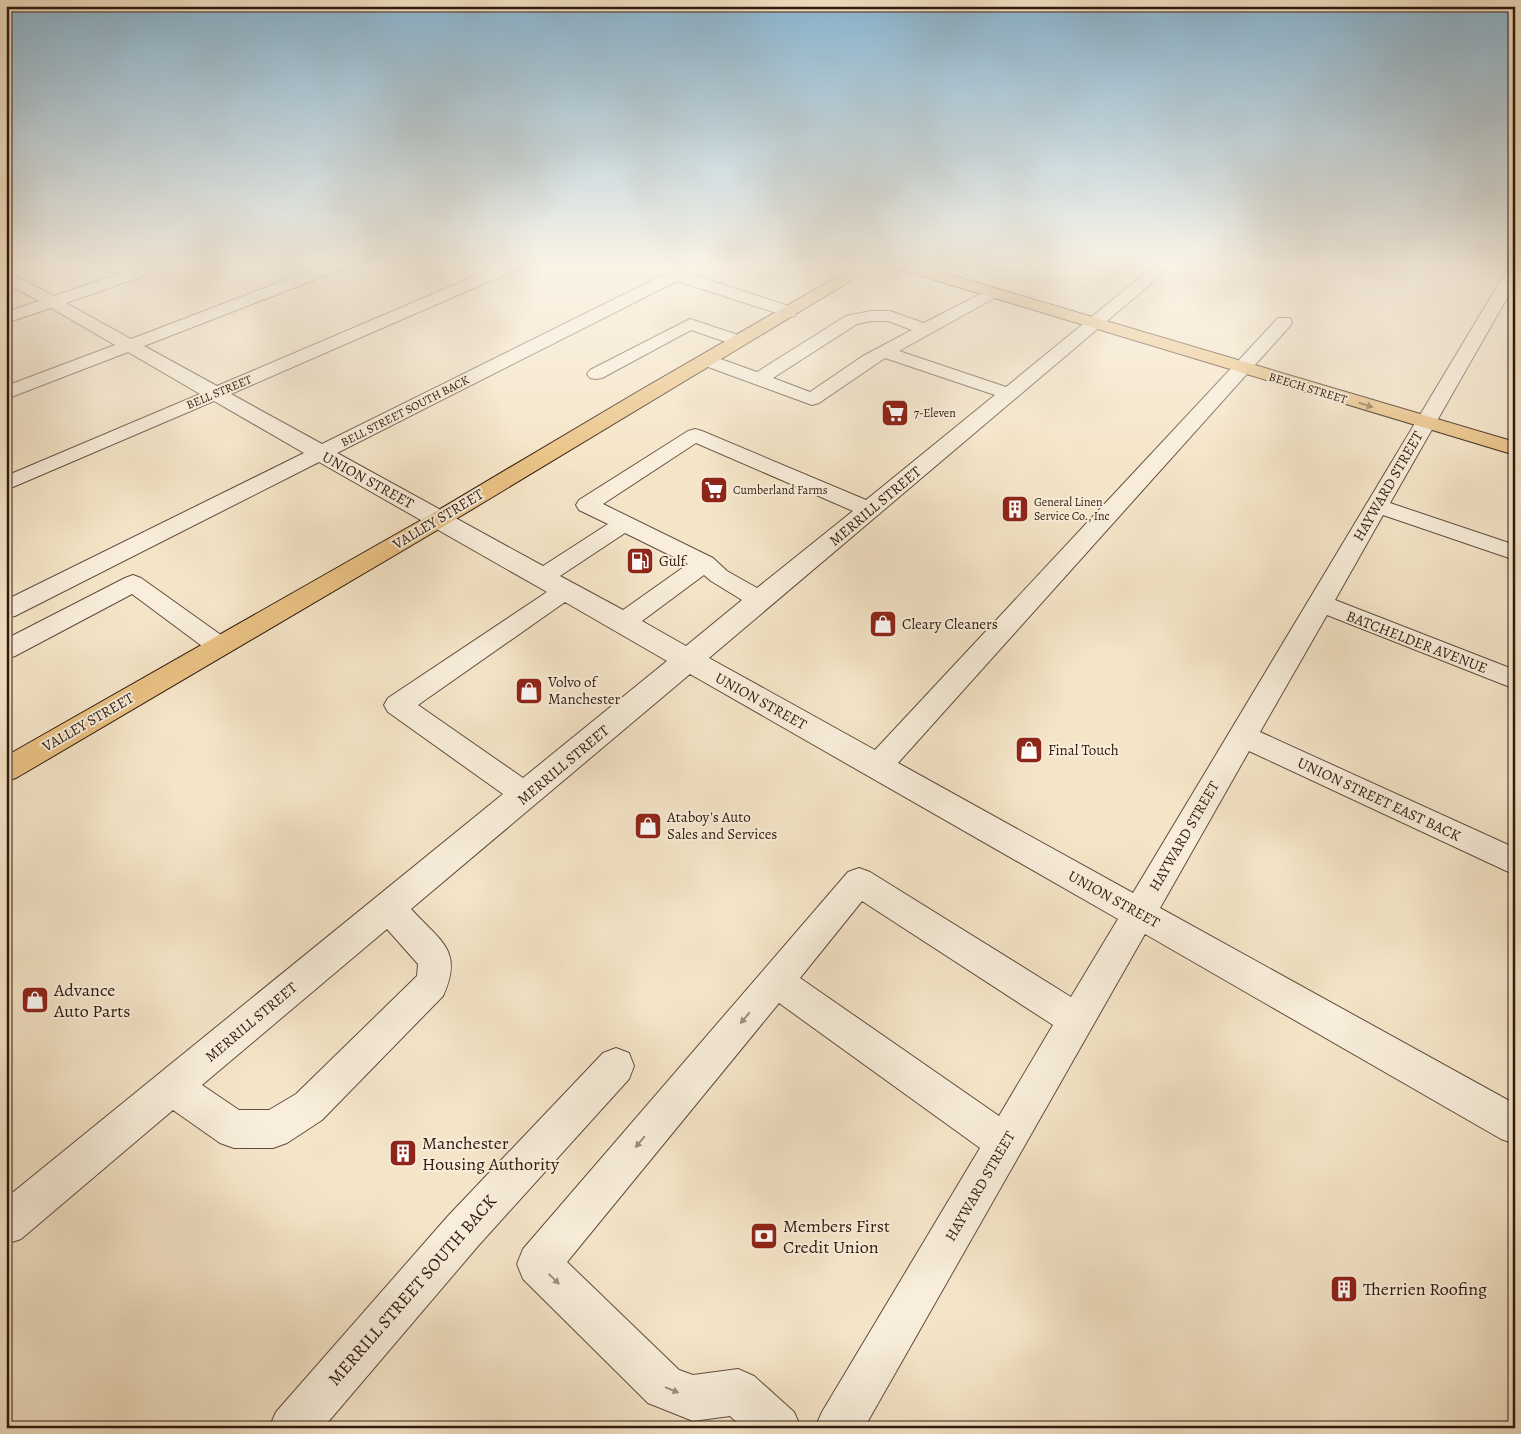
<svg xmlns="http://www.w3.org/2000/svg" width="1521" height="1434" viewBox="0 0 1521 1434" font-family="Alegreya,serif">
<style>
.lines{fill:none;stroke-linecap:round;stroke-linejoin:round}
.minor-casing{stroke:#614c3d;stroke-width:2}
.major-casing{stroke:#30190f;stroke-width:2}
.minor{fill:#f8eedb;fill-rule:evenodd}
.major{fill:#eac284;fill-rule:evenodd}
.oneway{fill:#8d6e4a}
.oneway2{fill:#9e8e7f}
.labels{text-anchor:middle;stroke-width:4;stroke-linejoin:round;paint-order:stroke}
.far-street-label{font-size:12px;fill:#30190f;stroke:#f8eedb}
.far-poi-label{font-size:12px;fill:#30190f;stroke:#f8eedb;text-anchor:start}
.street-label{font-size:15px;fill:#30190f;stroke:#f8eedb}
.poi-label{font-size:15px;fill:#30190f;stroke:#f8eedb;text-anchor:start}
.near-poi-label{font-size:18px;fill:#30190f;stroke:#f8eedb;text-anchor:start}
.near-street-label{font-size:18px;fill:#30190f;stroke:#f8eedb}
</style>
<rect width="100%" height="100%" fill="#f5e5c8"/>
<filter id="stains"><feTurbulence type="fractalNoise" baseFrequency=".004" numOctaves="4"/><feColorMatrix values="0 0 0 0 .2 0 0 0 0 .09 0 0 0 0 .02 0 0 0 .5 -.17"/></filter>
<radialGradient id="worn" r=".72"><stop offset=".6" stop-color="#630" stop-opacity="0"/><stop offset="1" stop-color="#630" stop-opacity=".3"/></radialGradient>
<g class="lines">
<g class="minor-casing">
<path id="minor" d="M145,265H169L166,268L66,303L131,339L325,265H348L345,268L144,346L217,386L501,265H523L520,268L231,394L322,444L683,265H704L690,274L795,308L797,312L795,316L789,317L677,281L337,453L543,566L608,524L579,510L576,505L579,500L688,431L695,429L702,431L866,500L995,395L885,358L819,403L812,405L700,364L697,360L700,356L706,355L712,356L757,372L846,316L871,311H890L924,323L992,288L998,290L1000,293L998,296L899,351L1006,387L1155,265H1173L709,658L875,750L1278,318H1290L1292,322L1290,326L898,763L1133,893L1507,270L1510,267L1515,265V284L1390,503L1515,545V560L1383,515L1335,600L1515,670V689L1327,615L1260,732L1515,848V875L1249,751L1160,908L1515,1104V1144L1501,1139L1145,934L864,1428H815L822,1412L980,1148L779,1003L567,1262L679,1370L693,1375L738,1369L754,1376L794,1412L801,1428H743L730,1416L693,1421L648,1403L523,1279L517,1264L523,1249L848,872L859,868L870,872L1071,997L1118,919L690,674L411,909C440,941 464,950 443,996L322,1120L287,1143L273,1148H234L220,1143L173,1110L21,1239L6,1244V1198L503,794L388,712L384,705L388,698L547,592L319,462L15,616L6,618V600L304,453L214,401L6,490V476L200,394L128,352L6,399V386L115,345L51,308L6,323V312L39,301L6,283V271L54,296ZM871,321H888L912,330L863,356L810,392L773,378L857,324ZM696,443L853,511L757,588L727,571L713,558L603,504ZM625,533L688,564L623,610L560,576ZM704,575L711,581L742,600L686,646L642,621ZM565,602L667,661L523,778L418,705ZM862,901L1053,1025L999,1116L800,978ZM387,929L418,964L417,976L296,1094L269,1110H239L202,1085Z
M690,319L744,337L747,341L744,345L738,346L691,330L602,378L596,379L590,378L587,374L590,370Z
M133,575L141,578L228,640L232,646L228,652L219,655L210,652L132,594L15,656L6,659V639L125,578Z
M616,1048L629,1053L634,1066L629,1079L478,1246L323,1428H269L276,1412L448,1216L603,1053Z"/>
</g>
<g class="major-casing">
<path id="major" d="M857,265H877L446,525L16,778L6,781V756L430,515L639,391Z
M892,265H917L1515,442V455L895,268Z"/>
</g>
<use href="#minor" class="minor"/>
<use href="#major" class="major"/>
</g>
<defs><path id="oneway-solid" d="M-6-.8H1V-3.2L6.5 0L1 3.2V.8H-6Z" transform="scale(1.25)"/></defs>
<use class="oneway" href="#oneway-solid" transform="translate(1366 405) rotate(17)"/>
<g class="oneway2">
<use href="#oneway-solid" transform="translate(745 1018) rotate(130)"/>
<use href="#oneway-solid" transform="translate(640 1142) rotate(130)"/>
<use href="#oneway-solid" transform="translate(554 1279) rotate(44)"/>
<use href="#oneway-solid" transform="translate(672 1390) rotate(22)"/>
</g>
<linearGradient id="sky" x2="0" y2="1"><stop stop-color="#8ab8d6"/><stop offset="0.57" stop-color="#faf3e6"/><stop offset="1" stop-color="#faf3e6" stop-opacity="0"/></linearGradient>
<rect width="1521" height="466" fill="url(#sky)"/>
<defs>
<g id="supermarket-square" transform="scale(1.4375)"><rect x="-9" y="-9" width="18" height="18" rx="4" fill="#8f2418" stroke="#f8eedb"/><path d="M-6-5.5h2.5l.6 2H6L4.5 2H-2.5L-4.4-4H-6ZM-1.5 3.2a1.3 1.3 0 1 0 .1 0ZM3 3.2a1.3 1.3 0 1 0 .1 0Z" fill="#fff"/></g>
<g id="building-square" transform="scale(1.4375)"><rect x="-9" y="-9" width="18" height="18" rx="4" fill="#8f2418" stroke="#f8eedb"/><path d="M-4-6H4V6H1V3H-1V6H-4ZM-2.5-4.3h1.7v1.8h-1.7ZM.8-4.3h1.7v1.8H.8ZM-2.5-1h1.7V.8h-1.7ZM.8-1h1.7V.8H.8Z" fill="#fff"/></g>
<g id="fuel-square" transform="scale(1.4375)"><rect x="-9" y="-9" width="18" height="18" rx="4" fill="#8f2418" stroke="#f8eedb"/><path d="M-5.5-6h7V0h2V4h1.3V-2.5L3-4.5l.8-.8L6-3V5H2.5V1h-1V6h-7ZM-4.2-4.7v3.2H.2V-4.7Z" fill="#fff"/></g>
<g id="shop-square" transform="scale(1.4375)"><rect x="-9" y="-9" width="18" height="18" rx="4" fill="#8f2418" stroke="#f8eedb"/><path d="M-5-2.5h2.3a2.7 3.5 0 0 1 5.4 0H5L5.5 6h-11ZM-1.5-2.5h3a1.5 2.3 0 0 0-3 0Z" fill="#fff"/></g>
<g id="bank-square" transform="scale(1.4375)"><rect x="-9" y="-9" width="18" height="18" rx="4" fill="#8f2418" stroke="#f8eedb"/><path d="M-6-4H6V4H-6ZM0-2.3a2.3 2.3 0 1 0 0 4.6a2.3 2.3 0 1 0 0-4.6Z" fill="#fff"/></g>
</defs>
<g fill-rule="evenodd">
<use href="#supermarket-square" x="895" y="413"/>
<use href="#supermarket-square" x="714" y="490"/>
<use href="#building-square" x="1015" y="509"/>
<use href="#fuel-square" x="640" y="561"/>
<use href="#shop-square" x="883" y="624"/>
<use href="#shop-square" x="529" y="691"/>
<use href="#shop-square" x="1029" y="750"/>
<use href="#shop-square" x="648" y="826"/>
<use href="#shop-square" x="35" y="1000"/>
<use href="#building-square" x="403" y="1153"/>
<use href="#bank-square" x="764" y="1236"/>
<use href="#building-square" x="1344" y="1289"/>
</g>
<g class="labels">
<g class="far-street-label">
<text transform="translate(1308 388) rotate(17)" y="4">BEECH STREET</text>
<text transform="translate(219 392) rotate(-23)" y="4">BELL STREET</text>
<text transform="translate(405 411) rotate(-27)" y="4">BELL STREET SOUTH BACK</text>
</g>
<g class="far-poi-label">
<text x="914" y="417">7-Eleven</text>
<text x="733" y="494">Cumberland Farms</text>
<text x="1034" y="506">General Linen<tspan x="1034" dy="14">Service Co., Inc</tspan></text>
</g>
<g class="street-label">
<text transform="translate(368 480) rotate(29)" y="5">UNION STREET</text>
<text transform="translate(1388 486) rotate(-60)" y="5">HAYWARD STREET</text>
<text transform="translate(875 506) rotate(-40)" y="5">MERRILL STREET</text>
<text transform="translate(438 519) rotate(-31)" y="5">VALLEY STREET</text>
<text transform="translate(1417 642) rotate(21)" y="5">BATCHELDER AVENUE</text>
<text transform="translate(761 701) rotate(29)" y="5">UNION STREET</text>
<text transform="translate(88 722) rotate(-30)" y="5">VALLEY STREET</text>
<text transform="translate(563 765) rotate(-40)" y="5">MERRILL STREET</text>
<text transform="translate(1379 799) rotate(25)" y="5">UNION STREET EAST BACK</text>
<text transform="translate(1184 836) rotate(-60)" y="5">HAYWARD STREET</text>
<text transform="translate(1114 899) rotate(29)" y="5">UNION STREET</text>
<text transform="translate(251 1022) rotate(-40)" y="5">MERRILL STREET</text>
<text transform="translate(980 1186) rotate(-60)" y="5">HAYWARD STREET</text>
</g>
<g class="poi-label">
<text x="659" y="566">Gulf</text>
<text x="902" y="629">Cleary Cleaners</text>
<text x="548" y="687">Volvo of<tspan x="548" dy="17">Manchester</tspan></text>
<text x="1048" y="755">Final Touch</text>
<text x="667" y="822">Ataboy's Auto<tspan x="667" dy="17">Sales and Services</tspan></text>
</g>
<g class="near-poi-label">
<text x="54" y="996">Advance<tspan x="54" dy="21">Auto Parts</tspan></text>
<text x="422" y="1149">Manchester<tspan x="422" dy="21">Housing Authority</tspan></text>
<text x="783" y="1232">Members First<tspan x="783" dy="21">Credit Union</tspan></text>
<text x="1363" y="1295">Therrien Roofing</text>
</g>
<g class="near-street-label">
<text transform="translate(412 1290) rotate(-49)" y="6">MERRILL STREET SOUTH BACK</text>
</g>
</g>
<rect width="1521" height="1434" fill="none" stroke="#f5e5c8" stroke-width="25"/>
<rect x="8" y="8" width="1506" height="1419" fill="none" stroke="#30190f" stroke-width="2.5"/>
<rect x="12" y="12" width="1496" height="1409" fill="none" stroke="#30190f"/>
<rect width="100%" height="100%" filter="url(#stains)"/>
<rect width="100%" height="100%" fill="url(#worn)"/>
</svg>
